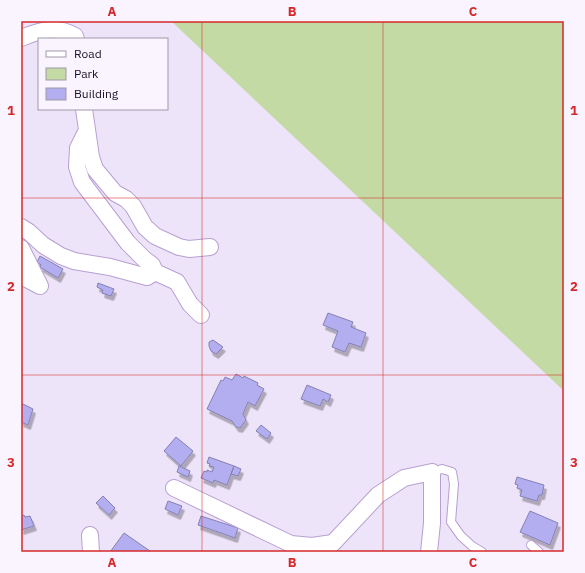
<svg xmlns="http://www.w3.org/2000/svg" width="585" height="573" viewBox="0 0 585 573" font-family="'IBM Plex Sans',sans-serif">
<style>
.green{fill:#c3daa5}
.building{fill:#b2aeef;stroke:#8480b3;filter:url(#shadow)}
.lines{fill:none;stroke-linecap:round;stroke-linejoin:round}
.service-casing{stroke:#b89fd2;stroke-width:10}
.minor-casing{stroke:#b89fd2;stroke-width:18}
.service{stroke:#fff;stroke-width:8}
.minor{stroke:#fff;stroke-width:16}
.grid{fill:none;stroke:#d62828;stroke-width:1;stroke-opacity:0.55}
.neatline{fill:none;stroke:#d62828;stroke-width:1.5}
.grid-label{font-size:13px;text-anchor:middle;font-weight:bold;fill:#d62828}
</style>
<defs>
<filter id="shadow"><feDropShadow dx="2.5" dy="4.5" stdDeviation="0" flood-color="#0004"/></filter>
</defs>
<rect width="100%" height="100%" fill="#eee4f9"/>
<path class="green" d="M171,21H564V391Z"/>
<path class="building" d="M40,256L63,269L58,278L40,267L41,265L37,262Z
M98,283L114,289L111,296L102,293L103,290L97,287Z
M328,313L353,322L351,327L366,333L361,347L349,343L345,352L332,347L338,331L323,325Z
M213,340L223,347L216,354L211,351L209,346V342Z
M236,374L243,378L244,376L258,383L257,385L264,389L255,406L248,402L243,414L246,420L240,428L236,427L232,421L207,409L221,380L223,381L225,377L232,380Z
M307,385L331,395L328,402L323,399L320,406L301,399Z
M21,403L33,409L28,425L21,422Z
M261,425L271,433L267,439L256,431Z
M176,437L193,451L181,466L164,451Z
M209,457L234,466L227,485L214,480L213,483L201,478L204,471L207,472V470L212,472L214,467L209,466L210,464L207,463Z
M179,466L190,471L188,477L177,472Z
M234,466L241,469L238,476L231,474Z
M517,477L544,485L542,495H539L537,501L520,496L522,490L517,488L518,485L515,484Z
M103,496L115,508L109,515L96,503Z
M168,501L182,506L178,515L165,509Z
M530,511L558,523L550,545L520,532Z
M24,515L25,517L30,516L34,526L21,530V516Z
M201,516L238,528L235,538L198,525Z
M124,533L150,551L149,552H110Z"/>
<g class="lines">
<g class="service-casing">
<path id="service" d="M432,472L442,469L452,472L454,484L451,522L461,536L472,546L482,552
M531,545L539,552"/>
</g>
<g class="minor-casing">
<path id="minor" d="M21,38C41,30 56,25 75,36L76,39
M84,109L91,157L95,169L115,193L126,199L133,206L145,227L155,236L179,247L189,249L210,247
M21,227L29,232L43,245L61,256L74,261L110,267L147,277L155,272L152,265L144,259L128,243L82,182L77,167L78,148L87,130
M21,248L40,286L21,276
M155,272L177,282L190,304L201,315
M174,488L291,544L312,546L333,543L378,495L404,478L432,472V523L429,552
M90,535L91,552"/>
</g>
<use href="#service" class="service"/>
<use href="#minor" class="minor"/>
</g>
<path class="grid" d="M202,21V552M383,21V552M21,198H564M21,375H564"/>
<rect width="585" height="573" fill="none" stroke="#f9f4ff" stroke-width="44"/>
<rect x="38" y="38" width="130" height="72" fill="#f9f4ff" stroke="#a099a7"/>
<rect x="46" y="51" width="20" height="6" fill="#ffffff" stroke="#a099a7"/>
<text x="74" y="58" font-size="12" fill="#1a1023">Road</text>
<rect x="46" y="68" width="20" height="12" fill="#c3daa5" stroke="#a099a7"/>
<text x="74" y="78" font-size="12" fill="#1a1023">Park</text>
<rect x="46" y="88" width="20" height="12" fill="#b2aeef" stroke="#a099a7"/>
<text x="74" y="98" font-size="12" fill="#1a1023">Building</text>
<rect x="22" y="22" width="541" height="529" class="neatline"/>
<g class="grid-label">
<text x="112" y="16">A</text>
<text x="292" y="16">B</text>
<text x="473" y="16">C</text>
<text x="11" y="115">1</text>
<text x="574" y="115">1</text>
<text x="11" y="291">2</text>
<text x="574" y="291">2</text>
<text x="11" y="467">3</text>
<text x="574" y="467">3</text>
<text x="112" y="567">A</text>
<text x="292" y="567">B</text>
<text x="473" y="567">C</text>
</g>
</svg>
